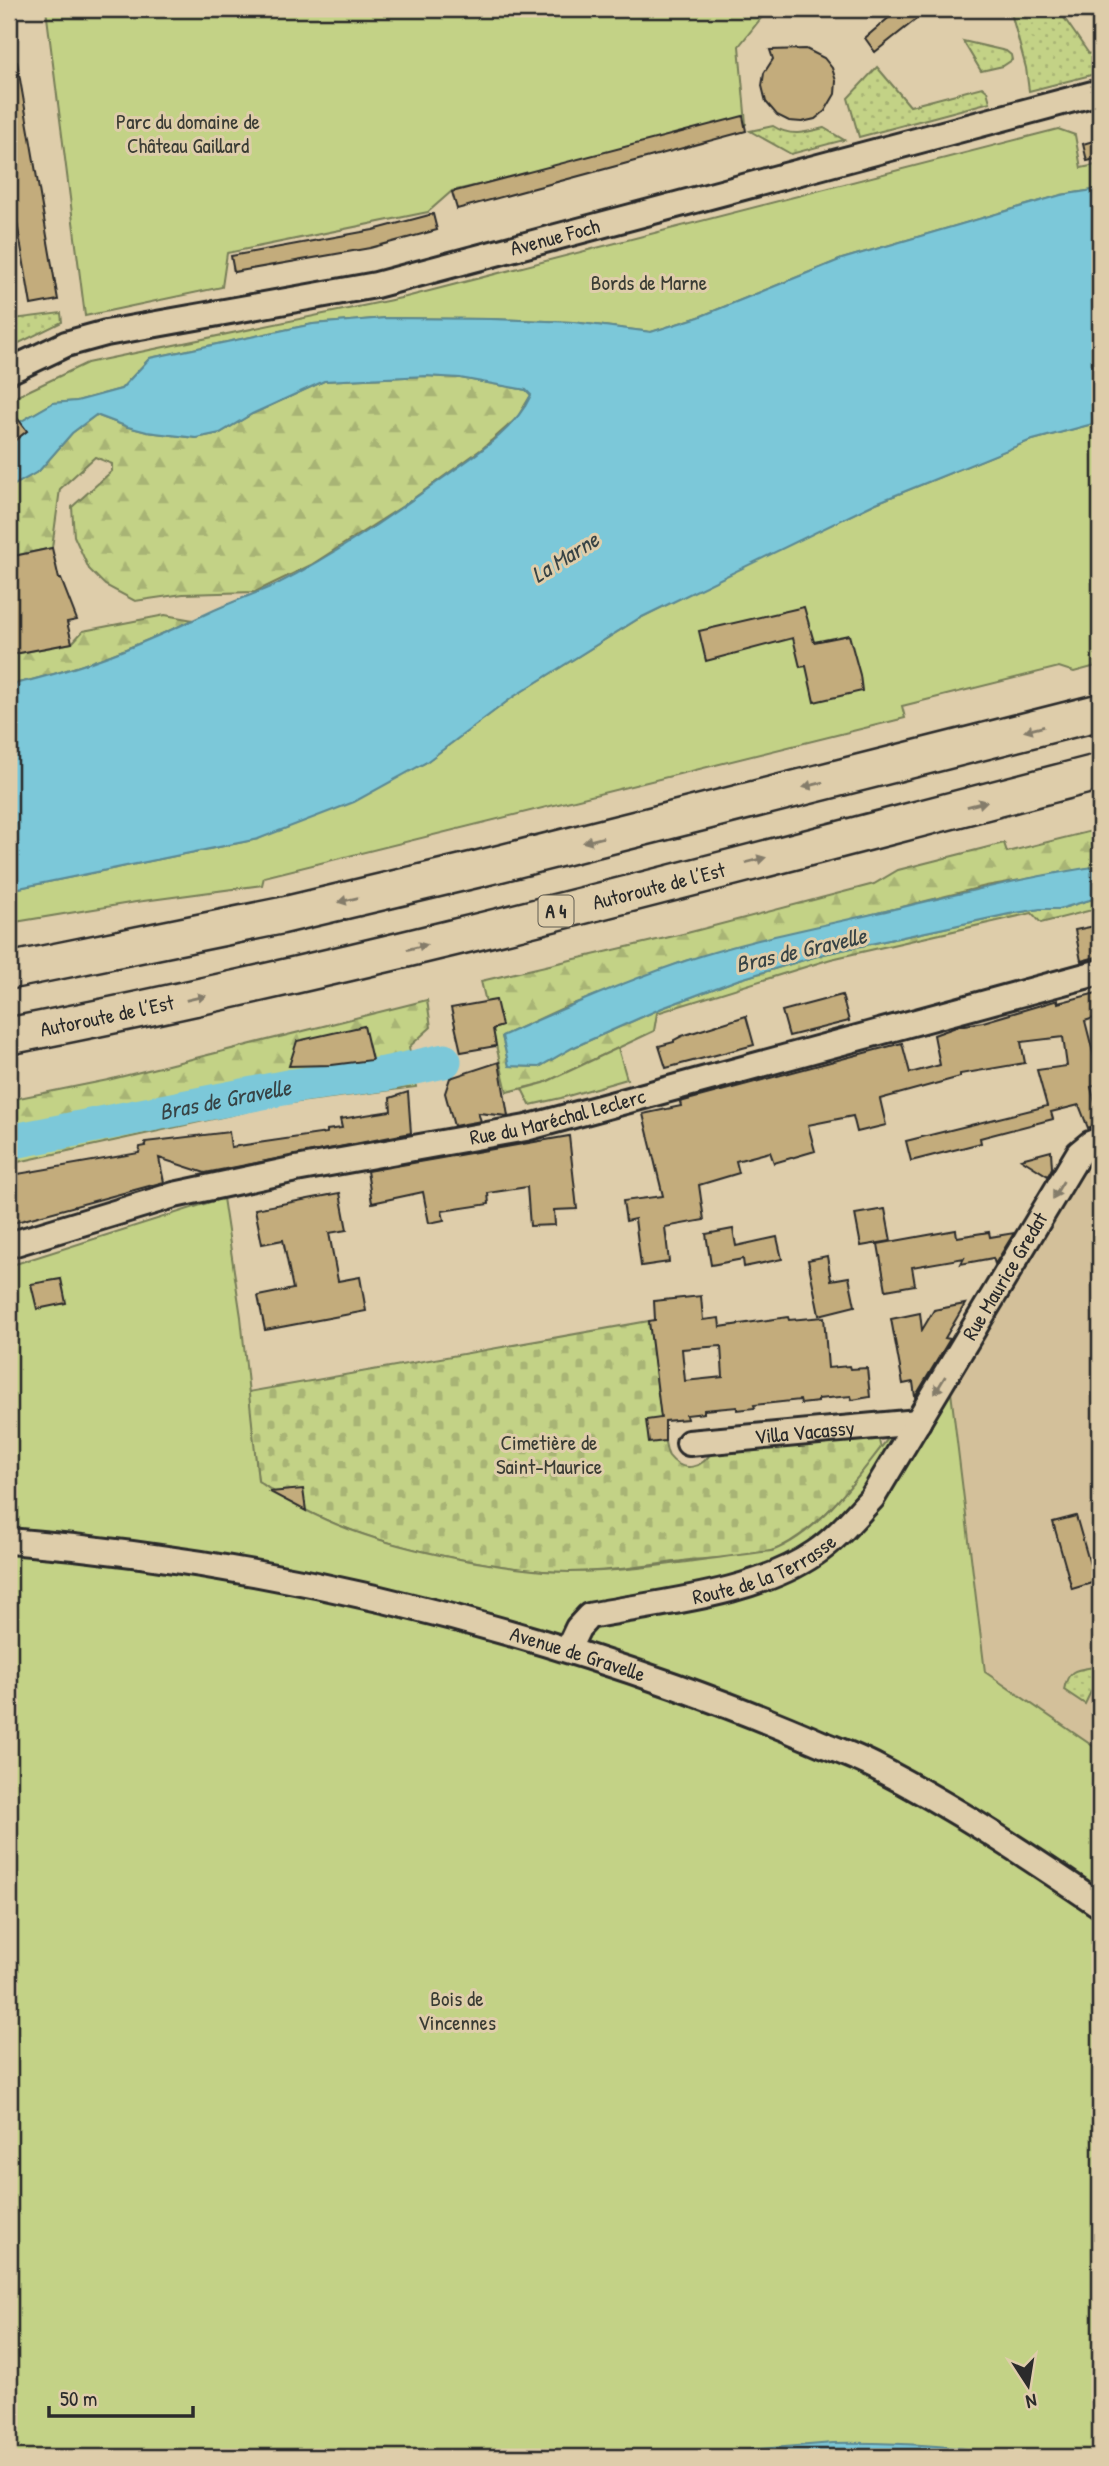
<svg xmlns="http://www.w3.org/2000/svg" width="1109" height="2466" viewBox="0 0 1109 2466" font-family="'Patrick Hand',sans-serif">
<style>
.built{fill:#d3c09a}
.grass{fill:url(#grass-dots);stroke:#777e58;stroke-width:2}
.forest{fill:url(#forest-firs);stroke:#777e58;stroke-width:2}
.cemetery{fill:url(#cemetery-stones);stroke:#777e58;stroke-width:2}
.green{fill:#c3d286;stroke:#777e58;stroke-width:2}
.water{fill:#7bc8d9;stroke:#5b8993;stroke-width:2}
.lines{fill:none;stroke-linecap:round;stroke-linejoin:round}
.river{stroke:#7bc8d9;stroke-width:35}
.building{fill:#c3ac7c;stroke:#2b2b2b;stroke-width:2;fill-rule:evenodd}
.minor-casing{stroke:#2b2b2b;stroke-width:30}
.highway-casing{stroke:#2b2b2b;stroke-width:40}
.minor{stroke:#decdaa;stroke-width:24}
.highway{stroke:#decdaa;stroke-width:35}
.oneway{fill:#847c6a}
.labels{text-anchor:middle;stroke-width:6;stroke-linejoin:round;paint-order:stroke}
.shield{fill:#decdaa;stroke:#615c51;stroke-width:2}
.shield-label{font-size:19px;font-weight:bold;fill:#2b2b2b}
.park-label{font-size:21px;fill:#3a3c34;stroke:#decdaa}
.street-label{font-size:21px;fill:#2b2b2b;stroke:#decdaa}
.water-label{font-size:23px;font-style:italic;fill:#374345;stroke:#decdaa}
</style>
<defs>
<pattern id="grass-dots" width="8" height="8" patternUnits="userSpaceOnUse" patternTransform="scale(1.75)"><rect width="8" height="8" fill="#c3d286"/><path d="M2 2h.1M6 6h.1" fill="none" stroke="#a8b474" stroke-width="1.8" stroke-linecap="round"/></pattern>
<pattern id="forest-firs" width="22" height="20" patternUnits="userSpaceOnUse" patternTransform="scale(1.75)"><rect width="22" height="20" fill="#c3d286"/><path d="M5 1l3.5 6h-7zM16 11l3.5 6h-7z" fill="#a8b474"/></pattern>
<pattern id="cemetery-stones" width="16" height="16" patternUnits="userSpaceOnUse" patternTransform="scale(1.75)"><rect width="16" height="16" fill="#c3d286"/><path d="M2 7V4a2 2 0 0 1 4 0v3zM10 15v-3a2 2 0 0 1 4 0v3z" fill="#a8b474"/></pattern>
</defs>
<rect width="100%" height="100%" fill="#decdaa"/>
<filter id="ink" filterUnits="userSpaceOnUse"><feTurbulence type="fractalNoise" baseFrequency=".0143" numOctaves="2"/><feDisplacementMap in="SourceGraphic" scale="14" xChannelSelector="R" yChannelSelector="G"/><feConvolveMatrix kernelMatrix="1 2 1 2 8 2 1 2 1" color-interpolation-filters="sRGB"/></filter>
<g filter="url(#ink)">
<path class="built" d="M1100,1147V1752L984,1672L951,1392Z"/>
<path class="grass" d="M1010,9H1058L1089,54L1100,47C1100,57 1093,64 1095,74L1029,91L1026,68Z
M963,41L1006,51L1011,55L1012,60L1003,66L981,71Z
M877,67L910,106L982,87L987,91L990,102L859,137L848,98Z
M773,126C790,137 805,133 824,128L844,140L791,154L750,131Z
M9,294L14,319L61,313L62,322L9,348Z
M1100,1666V1681L1097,1679L1085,1704L1064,1690C1068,1666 1080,1670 1100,1666Z"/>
<path class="forest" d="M426,376L460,378L526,390L531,395L517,418L483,448L403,506L311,565L255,592L183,594L135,601L105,585L89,569L74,536L72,507L112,471V464L95,457L60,489L52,548L9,557V488L39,471L72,433L96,415L128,427L147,432L196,438L220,433L252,414L324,381Z
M165,615L193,620C134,647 74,672 9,685V655L72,643L83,631Z
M1100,829V866L986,886L685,961L563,1008L502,1036L509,1066L539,1067L572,1048L662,1008L737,980L824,954L1009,914L1040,909H1059L1100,897V908L1041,923L1032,913L831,959L657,1013L654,1031L544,1083L507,1092L481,981L687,933L874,884L898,870L1004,843L1007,852Z
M427,1000L431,1027L409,1047L416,1087L276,1105L9,1164V1100L108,1080Z"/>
<path class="cemetery" d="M649,1321L664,1439C666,1444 666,1451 669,1456C683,1474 703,1468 712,1451L878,1436L881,1449C851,1486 823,1525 779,1548C762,1557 712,1558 690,1560C650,1565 609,1572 569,1572C530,1572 492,1565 453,1558C383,1544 316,1523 258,1481L248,1392Z"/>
<path class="green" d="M46,9H781L766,12L739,46L746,124L452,191L428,212L227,253L222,287L85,316Z
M1058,129L1075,135L1081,168L1100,164V189L1061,195L842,259L699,317L651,332L573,322L490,319L386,318L313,324L150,358L121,389L77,401L53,403L20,422L9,432V400L87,363L406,297Z
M1100,422V665L1074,672L1059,667L902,706L905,718L264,877L262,885L136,902L9,923V890L258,839L425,763L513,697L638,619L781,548L876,503L1029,441Z
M618,1048L627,1079L561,1098L530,1105L522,1089L544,1083Z
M223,1198L241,1317L258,1481C317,1524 383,1544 454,1558C493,1565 531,1572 570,1572C635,1572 707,1558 772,1551C822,1532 859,1474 891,1435L929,1430L951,1392L985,1672L1100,1751V2457H9V1266Z"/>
<path class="water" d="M1100,189V422L1029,441L876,503L638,619L513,697L425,763L354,802L258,839L9,890V685C79,671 144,643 208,613C231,602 255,594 277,584C335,555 390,516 443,478C473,456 515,431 531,395L526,390L460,378L426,376L324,381L252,414L220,433L196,438L147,432L128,427L96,415L72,433L39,471L9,488V445L27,431L20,422L53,403L77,401L121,389L150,358L313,324L386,318L490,319L573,322L651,332L699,317L842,259L1061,195Z
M1100,866V897L1059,909H1040L1009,914L824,954L737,980L662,1008L572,1048L539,1067L509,1066L502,1036C562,1009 623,982 685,961C757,937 833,924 907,906C972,891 1035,875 1100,866Z
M833,2443C897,2442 960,2446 1023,2457H661Z"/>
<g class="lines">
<path class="river" id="s1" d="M9,1142L293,1086L384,1074L444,1061"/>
</g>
<path class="building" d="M899,9H929L875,52L865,38Z
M806,49L824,58L832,68L836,81L835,94L825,111L815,119L802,122L789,121L777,115L766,102L762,86L764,73L773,59L770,50Z
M17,62L58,300L31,305L9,175V63Z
M743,116L746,131L457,209L452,192Z
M1100,139V158L1087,161L1083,144Z
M433,214L437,230L370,248L234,272L231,256L373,230Z
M18,419L27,431L9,445V426Z
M52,548L59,579H61L77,620L67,622L72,643L9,655V557Z
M804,607L814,642L849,635L860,675L862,691L814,702L806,666L800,667L793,638L706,661L699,631Z
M1100,925V956L1081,961L1075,930Z
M1100,992V1016L1085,1021L1096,1064L1100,1062V1083L1091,1087L1100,1123L1088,1128L1079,1105L1051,1112L1053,1119L980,1138L981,1143L911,1161L906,1141L1047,1106L1037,1070L1067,1066L1063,1037L1021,1042L1025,1063L960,1074V1077L880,1099L886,1125L857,1132L853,1116L808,1125L815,1151L774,1163L770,1152L736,1161L739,1173L699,1185L704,1220L665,1227L669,1262L641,1266L635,1219L626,1221L623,1201L663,1196L643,1114L681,1106L680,1102L902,1043L910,1073L940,1065L934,1035L959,1026L983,1022L1058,1000V1003Z
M842,995L849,1021L789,1036L782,1011Z
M496,1000L502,1026L493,1029L496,1046L461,1052L451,1008Z
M746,1016L754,1045L666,1068L659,1046L674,1042V1040L682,1036Z
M364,1026L372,1060L332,1065L289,1066L297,1041Z
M499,1062L508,1116L478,1113L481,1121L454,1126L445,1093L450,1078Z
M408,1092L411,1133L205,1173L159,1158L164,1182L9,1224V1203L16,1201L12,1175L139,1153L140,1147L146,1146L145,1142L229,1132L231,1147L327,1133V1130L342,1128L340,1119L391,1111L390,1098Z
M569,1136L577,1209L554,1210L555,1225L530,1226L527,1187L488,1193L489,1204L442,1211L444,1220L429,1223L423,1192L372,1203L367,1171Z
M1051,1151L1052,1168L1048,1176L1021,1159Z
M340,1193L347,1230L329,1233L338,1281L360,1277L366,1311L265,1330L258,1296L293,1289L283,1240L262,1244L255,1209Z
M885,1209L891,1241L861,1246L855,1214Z
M733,1229L736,1246L777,1237L782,1259L744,1267L743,1259L711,1265L706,1234Z
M956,1230L957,1237L989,1232L990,1237L1014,1233L995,1264L993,1258L961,1264L964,1258L912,1267L915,1285L886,1290L878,1244Z
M827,1256L831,1280L849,1277L855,1306L819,1315L808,1260Z
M61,1279L66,1303L37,1309L31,1284Z
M701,1296L703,1320L719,1318L720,1327L788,1317L789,1320L824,1317L828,1368L849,1366L850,1369L867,1368L870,1397L852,1400L851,1396L818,1399V1402L801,1404L800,1400L754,1405L755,1408L737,1410V1407L704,1410V1413L686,1415L687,1419L665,1421V1441L649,1443L646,1420L661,1418L649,1321L655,1320L654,1301ZM721,1346L723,1377L685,1381L682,1349Z
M965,1304L945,1338L950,1339L915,1397L913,1382L903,1384L891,1319L920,1313L922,1330L934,1310Z
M303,1489L306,1511L270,1492Z
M1076,1516L1095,1582L1072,1589L1053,1522Z"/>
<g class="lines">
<g class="minor-casing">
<g id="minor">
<path id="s2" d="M9,371L66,344L106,333L376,285L1100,92"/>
<path id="s3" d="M9,1245L174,1195L296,1169L526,1128L1100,972"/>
<path id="s4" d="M689,1443L918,1422"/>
<path id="s5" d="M9,1541C236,1559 461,1610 675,1686C725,1704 774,1723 822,1744C840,1751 859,1758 876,1767C954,1807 1028,1856 1100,1905"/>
<path id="s6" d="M568,1649L578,1628L589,1616C660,1602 754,1595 815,1553C836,1539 854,1517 872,1498L1079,1153L1090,1144L1100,1140"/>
</g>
</g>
<g class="highway-casing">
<g id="highway">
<path d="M9,971L280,916L478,869L1100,712"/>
<path id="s7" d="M9,1036C376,965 738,865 1100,772"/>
</g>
</g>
<use href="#minor" class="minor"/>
<use href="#highway" class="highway"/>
</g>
<defs><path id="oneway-solid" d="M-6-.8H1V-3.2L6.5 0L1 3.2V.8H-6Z" transform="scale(1.75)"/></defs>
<g class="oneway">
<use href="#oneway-solid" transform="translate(1034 729) rotate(166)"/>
<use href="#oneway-solid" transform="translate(813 785) rotate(166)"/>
<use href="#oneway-solid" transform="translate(977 804) rotate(-14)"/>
<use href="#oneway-solid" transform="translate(593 840) rotate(166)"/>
<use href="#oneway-solid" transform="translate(756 860) rotate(-14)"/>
<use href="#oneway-solid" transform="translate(348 900) rotate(167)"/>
<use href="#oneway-solid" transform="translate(417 947) rotate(-14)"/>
<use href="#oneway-solid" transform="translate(196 998) rotate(-13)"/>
<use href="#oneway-solid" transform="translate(1058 1190) rotate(121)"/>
<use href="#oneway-solid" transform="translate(940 1385) rotate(121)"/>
</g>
</g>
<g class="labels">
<rect class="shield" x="538.5" y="895.5" width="35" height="31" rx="5"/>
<g class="shield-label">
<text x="556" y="918">A 4</text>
</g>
<g class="park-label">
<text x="188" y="129">Parc du domaine de<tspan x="188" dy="24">Château Gaillard</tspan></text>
<text x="649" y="290">Bords de Marne</text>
<text x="549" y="1450">Cimetière de<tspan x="549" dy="24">Saint-Maurice</tspan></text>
<text x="457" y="2006">Bois de<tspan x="457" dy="24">Vincennes</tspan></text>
</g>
<g class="street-label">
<text dy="7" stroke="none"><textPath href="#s2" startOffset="564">Avenue Foch</textPath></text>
<text dy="7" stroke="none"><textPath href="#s7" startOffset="667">Autoroute de l’Est</textPath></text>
<text dy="7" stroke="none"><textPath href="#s7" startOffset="100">Autoroute de l’Est</textPath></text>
<text dy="7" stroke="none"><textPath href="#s3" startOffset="564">Rue du Maréchal Leclerc</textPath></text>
<text dy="7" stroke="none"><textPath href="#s6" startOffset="614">Rue Maurice Gredat</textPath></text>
<text dy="7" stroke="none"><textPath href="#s4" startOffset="116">Villa Vacassy</textPath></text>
<text dy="7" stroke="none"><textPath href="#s6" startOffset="222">Route de la Terrasse</textPath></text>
<text dy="7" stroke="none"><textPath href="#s5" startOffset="581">Avenue de Gravelle</textPath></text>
</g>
<g class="water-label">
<text transform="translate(565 557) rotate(-32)" y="8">La Marne</text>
<text transform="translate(801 950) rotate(-13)" y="8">Bras de Gravelle</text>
<text dy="8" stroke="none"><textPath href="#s1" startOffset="220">Bras de Gravelle</textPath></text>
</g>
</g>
<rect width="1109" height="2466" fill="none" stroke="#decdaa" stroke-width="35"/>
<rect x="18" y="18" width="1074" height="2431" fill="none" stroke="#2b2b2b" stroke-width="2.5" filter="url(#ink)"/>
<g transform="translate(1028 2385) rotate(168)" stroke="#decdaa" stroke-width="5" paint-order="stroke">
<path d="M0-5L12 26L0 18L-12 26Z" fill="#2b2b2b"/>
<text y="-10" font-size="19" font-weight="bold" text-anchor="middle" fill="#2b2b2b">N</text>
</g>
<path d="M49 2406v10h144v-10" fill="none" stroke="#2b2b2b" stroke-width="3.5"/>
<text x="60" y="2406" font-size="21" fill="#2b2b2b" stroke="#decdaa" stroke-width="5" paint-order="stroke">50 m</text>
</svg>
